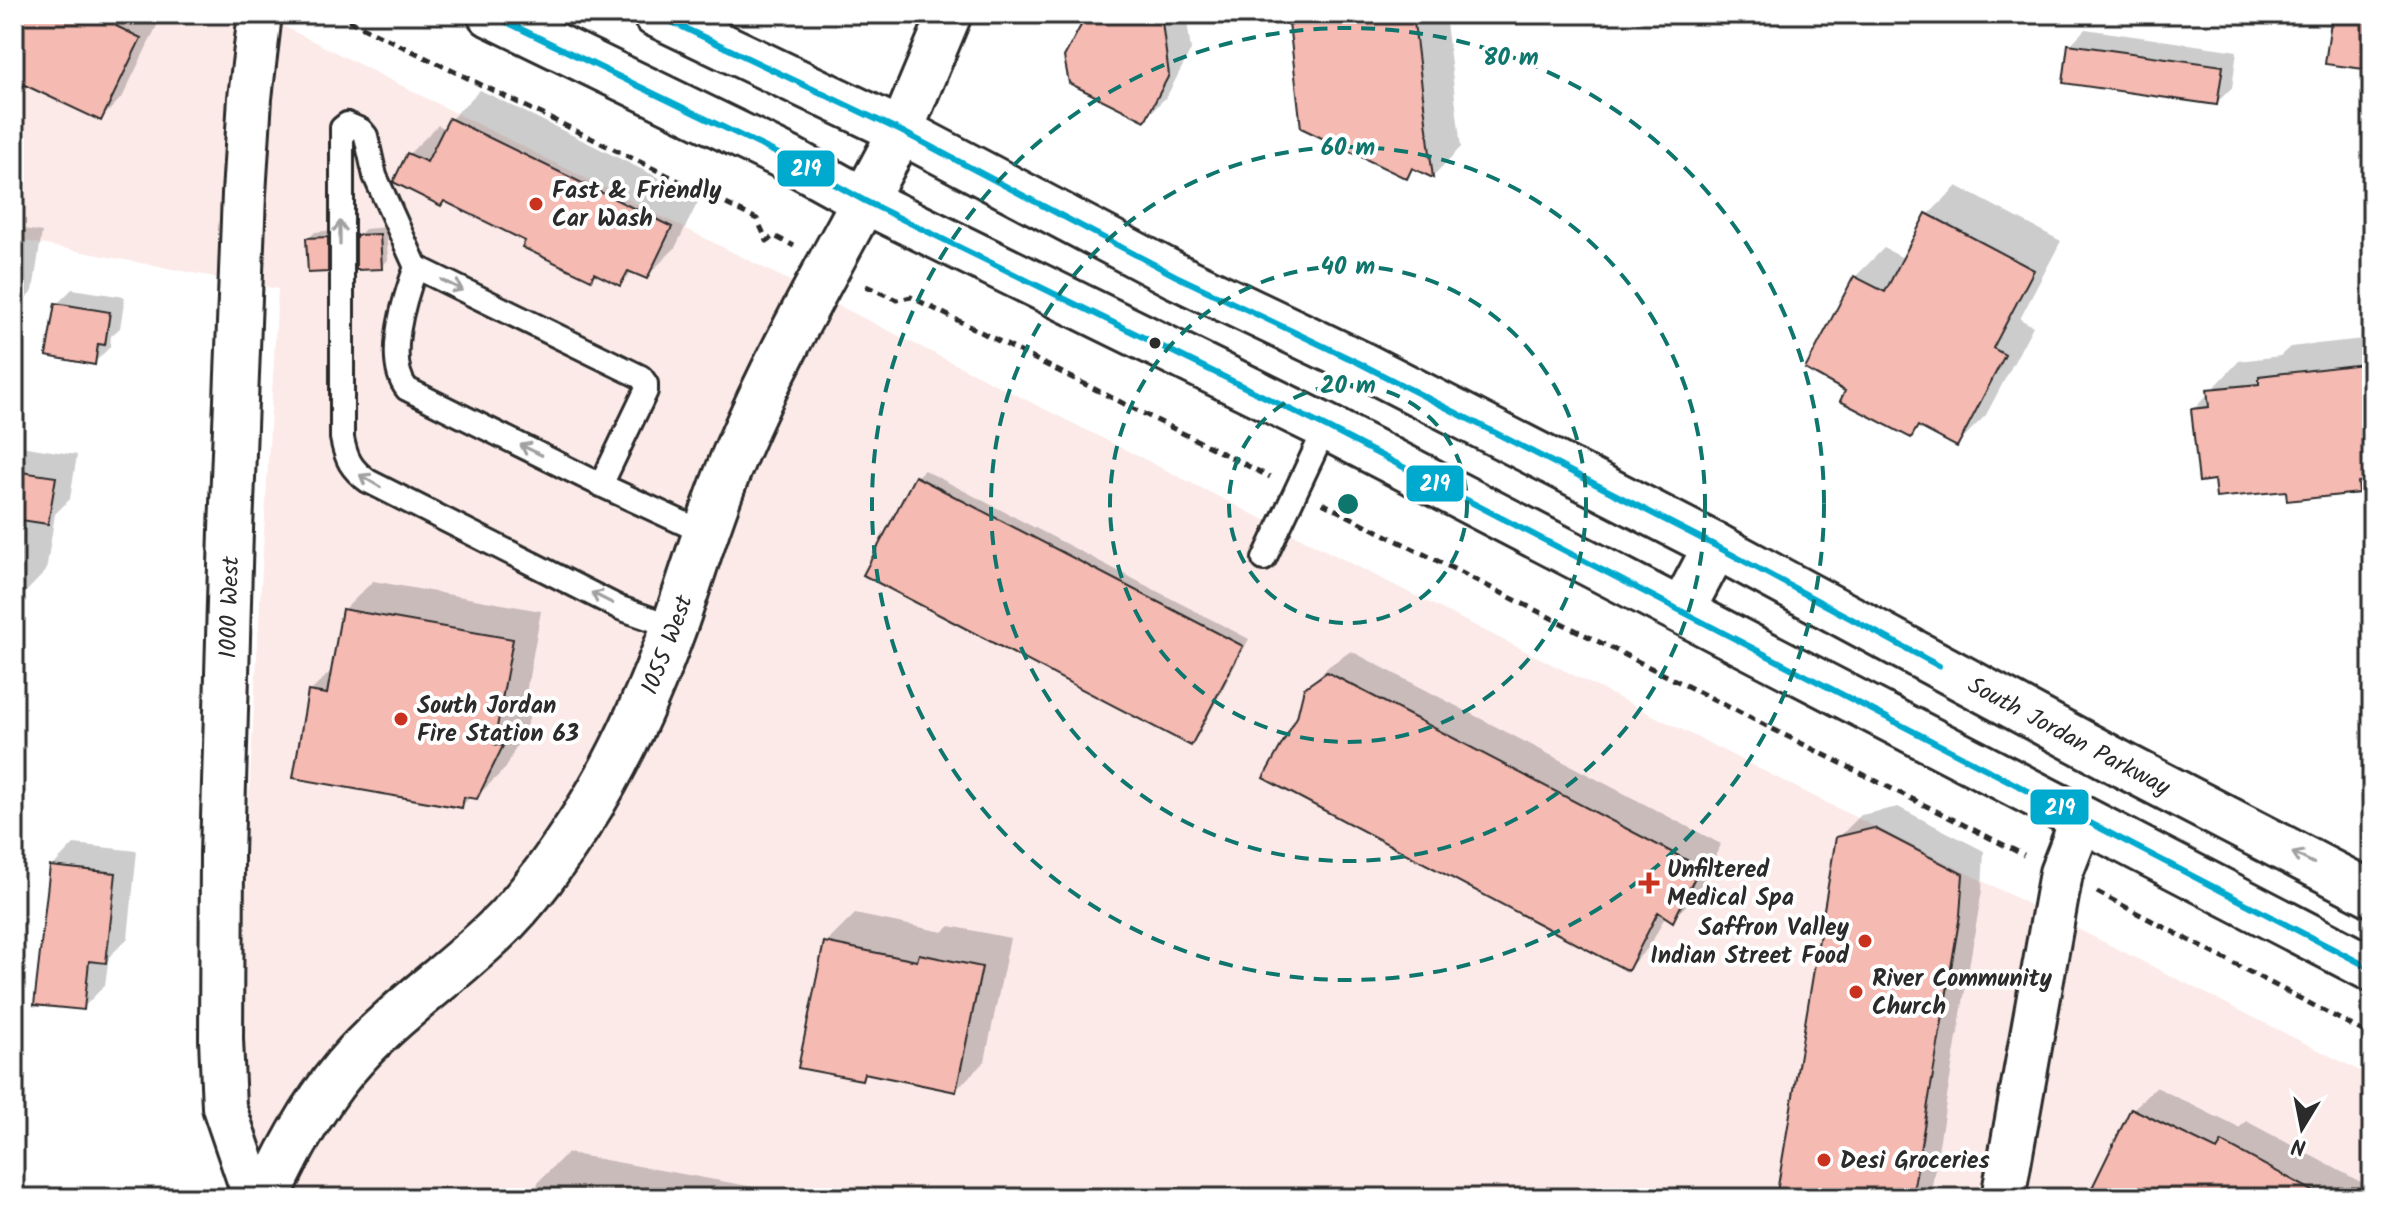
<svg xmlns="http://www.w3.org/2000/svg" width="2386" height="1212" viewBox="0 0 2386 1212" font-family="Kalam,sans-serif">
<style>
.built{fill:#fceae8}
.shadow{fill:#0003}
.building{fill:#f5bab2;stroke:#2b2b2b;stroke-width:2}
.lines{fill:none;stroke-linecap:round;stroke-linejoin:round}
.lane-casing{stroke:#2b2b2b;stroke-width:28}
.street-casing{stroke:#2b2b2b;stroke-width:48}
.secondary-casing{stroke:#2b2b2b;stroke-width:50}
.primary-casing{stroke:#2b2b2b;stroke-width:50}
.path{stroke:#2b2b2b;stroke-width:5;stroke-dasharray:8 6;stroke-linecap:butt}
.lane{stroke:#fff;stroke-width:22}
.street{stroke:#fff;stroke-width:42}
.secondary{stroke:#fff;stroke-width:44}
.primary{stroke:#fff;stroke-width:44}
.bus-1-casing{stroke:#fff;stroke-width:12}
.bus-1{stroke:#00a9ce;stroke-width:6}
.oneway{stroke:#a0a0a0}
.ring{fill:none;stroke:#0f766e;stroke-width:4;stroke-dasharray:14 10}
.poi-dot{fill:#c8321e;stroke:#fff;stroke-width:3}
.bus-dot{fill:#2b2b2b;stroke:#fff;stroke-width:3}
.labels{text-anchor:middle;stroke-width:8;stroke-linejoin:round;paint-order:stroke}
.poi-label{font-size:24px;font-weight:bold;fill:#2b2b2b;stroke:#fff;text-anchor:start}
.street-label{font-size:24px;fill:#2b2b2b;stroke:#fff}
.centre{fill:#0f766e;stroke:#fff;stroke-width:4}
.ring-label{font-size:24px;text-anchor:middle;font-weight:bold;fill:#0f766e;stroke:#fff;stroke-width:8;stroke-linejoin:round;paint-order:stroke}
.line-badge{stroke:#fff;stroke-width:3}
.badge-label{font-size:22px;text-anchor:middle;font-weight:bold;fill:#fff}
</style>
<rect width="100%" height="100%" fill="#fff"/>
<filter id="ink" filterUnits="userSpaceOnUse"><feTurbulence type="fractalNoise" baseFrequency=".0125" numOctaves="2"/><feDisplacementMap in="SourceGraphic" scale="16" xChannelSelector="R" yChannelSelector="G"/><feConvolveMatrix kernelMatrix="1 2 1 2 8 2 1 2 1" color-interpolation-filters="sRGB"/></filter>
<g filter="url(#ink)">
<path class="built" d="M14,14H259L2372,1077V1198H232L229,1145L278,289L14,239Z"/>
<path class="shadow" d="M14,14H160L162,15L123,96L101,119L14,78Z
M1089,14H1186L1191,50L1167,96L1145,119Z
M1290,14H1445L1461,147L1433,176L1415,167L1406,177Z
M2085,29L2237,51L2232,88L2216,103L2070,45Z
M480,90L700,198L675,248L646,277L633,271L620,284L596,272L590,277L528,240L445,199L396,181L409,154L438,125L446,129L451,119Z
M1957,186L2061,241L2020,319L2033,326L1986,415L1957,444L1921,425L1911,435L1848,390L1855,277L1884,248L1905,259L1928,215Z
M14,227L42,232L33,291L18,306H14Z
M386,227L388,260L381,267L358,236L365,229Z
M334,230V263L327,270L308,239L315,232Z
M72,289L125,297L120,328L111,336L110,347L94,363L57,304Z
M2372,338V478L2358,491L2288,488L2216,478L2193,410L2239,361L2280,356L2290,347Z
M14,445L77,455L70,499L55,514L46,571L24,594L14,592Z
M924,470L1249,639L1198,736L1191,744L916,477Z
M373,581L541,611L522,715L530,717L506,768L476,797L471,796L462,806L310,692L333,669L344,610Z
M1351,651L1721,844L1695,897L1672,919L1666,915L1650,946L1628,968L1299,718L1306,689L1329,666Z
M1898,807L1984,851L1982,890L1930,1198H1778L1838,838L1861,815Z
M74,844L137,851L128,938L109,957L105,985L83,1008L52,867Z
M855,914L943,932L950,926L1010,938L985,1061L956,1090L868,1072L861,1078L826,943Z
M2156,1087L2239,1128L2246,1121L2372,1188V1198H2089L2133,1109Z
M567,1153L814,1198H535L538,1182Z"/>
<path class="building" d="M14,14H101L118,22L116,26L141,38L101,121L14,80Z
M1087,14H1161L1169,75L1145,121L1069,83L1064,57Z
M1288,14H1413L1433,178L1412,168L1407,179L1301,128Z
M2332,14H2372V70L2325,64Z
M2068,44L2223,66L2217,105L2063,83Z
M449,118L672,227L647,279L628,271L620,286L594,273L591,280L522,247L525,241L444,201L441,206L393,182L407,153L427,162Z
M1926,213L2034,270L1993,348L2005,355L1957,447L1918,426L1911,438L1840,401L1845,391L1805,369L1854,276L1885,292Z
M380,234L382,269L356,270V235Z
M328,237V272L308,273L306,238Z
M55,303L110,312L105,345L98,344L95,365L46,356Z
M2363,364L2365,373L2372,372V480L2358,482L2359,493L2287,501L2286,491L2216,498L2214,480L2199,482L2191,409L2209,407L2207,389L2259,384V376Z
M14,471L56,477L48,524L14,519Z
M915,476L1243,646L1191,746L863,575Z
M342,609L513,639L494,744L503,746L477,799L464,797L462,808L293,778L308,691L327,694Z
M1327,672L1700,867L1673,922L1658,912L1628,971L1263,778L1297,717L1304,688Z
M1874,828L1963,874L1960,915L1912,1198H1776L1836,837Z
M50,866L116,873L106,963L89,961L84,1010L34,1005Z
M824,942L917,961L919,954L982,967L956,1092L864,1073L862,1080L798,1068Z
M2131,1108L2217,1150L2222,1142L2326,1198H2087Z"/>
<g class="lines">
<g class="lane-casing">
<path id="lane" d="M416,267C405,297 384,361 407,389L601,485
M1264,559L1326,427
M674,627L620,608L368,481C351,469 346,459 342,438V128L347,124L361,130L366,136L375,176L416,267L641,377L646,384V391L601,485L705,533"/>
</g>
<g class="street-casing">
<g id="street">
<path d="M901,131L950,14"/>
<path id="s1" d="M255,1198L224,1107L221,1039L222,855L231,530L244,194L250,98L260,14"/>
<path d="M2003,1198L2061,873L2082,819"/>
</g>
</g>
<g class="secondary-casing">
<g id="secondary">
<path id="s2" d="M267,1198C290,1147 319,1095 357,1054C399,1009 450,974 494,932C529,899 557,858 583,818C621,759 651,690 675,624C695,567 712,508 736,452C783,341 846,238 901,131"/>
</g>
</g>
<g class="primary-casing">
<g id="primary">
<path d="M490,14L789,159L865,201L1326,427L2372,969"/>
<path id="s3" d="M655,14L901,131L1176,276L1359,363L1716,546L2121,764L2372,894"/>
<path d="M1682,610L1716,546"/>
</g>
</g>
<path class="path" d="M336,14L757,219L767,241L774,236L794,246
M866,286L897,300L911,297L1270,477
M1322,503L2024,855
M2097,892L2372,1036"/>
<use href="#lane" class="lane"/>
<use href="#street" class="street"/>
<use href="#secondary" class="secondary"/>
<use href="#primary" class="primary"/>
<g class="bus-1-casing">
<path id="bus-1" d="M490,14L789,159L865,201L1326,427L2372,969
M655,14L901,131L1176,276L1359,363L1716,546L1939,666"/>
</g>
<use href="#bus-1" class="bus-1"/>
</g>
<defs><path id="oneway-shaft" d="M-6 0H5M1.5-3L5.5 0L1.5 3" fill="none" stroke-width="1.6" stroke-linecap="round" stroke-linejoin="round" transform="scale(2)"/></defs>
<g class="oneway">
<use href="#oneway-shaft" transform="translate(340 233) rotate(-90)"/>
<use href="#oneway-shaft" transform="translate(452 285) rotate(26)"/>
<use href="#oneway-shaft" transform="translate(531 450) rotate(-154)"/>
<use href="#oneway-shaft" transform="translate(370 481) rotate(-149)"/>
<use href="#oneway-shaft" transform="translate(602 598) rotate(-153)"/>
<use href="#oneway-shaft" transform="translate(2303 858) rotate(-153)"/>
</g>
</g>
<g class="ring">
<circle cx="1348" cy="504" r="119"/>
<circle cx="1348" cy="504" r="238"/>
<circle cx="1348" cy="504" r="357"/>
<circle cx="1348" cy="504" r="476"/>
</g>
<g class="poi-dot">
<circle cx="536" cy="204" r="8"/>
<circle cx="401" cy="719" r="8"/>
<path d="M1645 871h8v8h8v8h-8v8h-8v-8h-8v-8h8z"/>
<circle cx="1865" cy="941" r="8"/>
<circle cx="1856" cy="992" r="8"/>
<circle cx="1824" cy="1160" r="8"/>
</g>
<circle class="bus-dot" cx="1155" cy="343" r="7"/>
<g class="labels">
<g class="poi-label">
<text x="552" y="198">Fast &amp; Friendly<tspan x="552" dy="28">Car Wash</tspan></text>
<text x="417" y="713">South Jordan<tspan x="417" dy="28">Fire Station 63</tspan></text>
<text x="1667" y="877">Unfiltered<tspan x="1667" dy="28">Medical Spa</tspan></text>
<text x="1849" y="935" text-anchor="end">Saffron Valley<tspan x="1849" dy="28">Indian Street Food</tspan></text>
<text x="1872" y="986">River Community<tspan x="1872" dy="28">Church</tspan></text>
<text x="1840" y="1168">Desi Groceries</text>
</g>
<g class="street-label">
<text dy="8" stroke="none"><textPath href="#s1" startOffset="596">1000 West</textPath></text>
<text dy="8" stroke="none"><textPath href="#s2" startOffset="692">1055 West</textPath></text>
<text dy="8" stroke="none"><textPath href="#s3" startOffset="1588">South Jordan Parkway</textPath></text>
</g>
</g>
<circle cx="1348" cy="504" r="12" class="centre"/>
<g class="ring-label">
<text x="1511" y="65">80 m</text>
<text x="1348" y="155">60 m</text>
<text x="1348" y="274">40 m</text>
<text x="1348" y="393">20 m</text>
</g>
<g class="line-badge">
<rect x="776" y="149" width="60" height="39" rx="8" fill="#00a9ce"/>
<rect x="1405" y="464" width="60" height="39" rx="8" fill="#00a9ce"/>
<rect x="2029" y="788" width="61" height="38" rx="8" fill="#00a9ce"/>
</g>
<g class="badge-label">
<text x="806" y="176">219</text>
<text x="1435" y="491">219</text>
<text x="2060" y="815">219</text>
</g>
<rect width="2386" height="1212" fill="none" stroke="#fff" stroke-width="48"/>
<rect x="24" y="24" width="2338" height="1164" fill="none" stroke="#2b2b2b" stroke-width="3" filter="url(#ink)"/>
<g transform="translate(2302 1128) rotate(190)" stroke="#ffffff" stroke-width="6" paint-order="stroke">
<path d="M0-6L14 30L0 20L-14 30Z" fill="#2b2b2b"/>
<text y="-12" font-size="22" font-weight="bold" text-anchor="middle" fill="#2b2b2b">N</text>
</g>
</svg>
